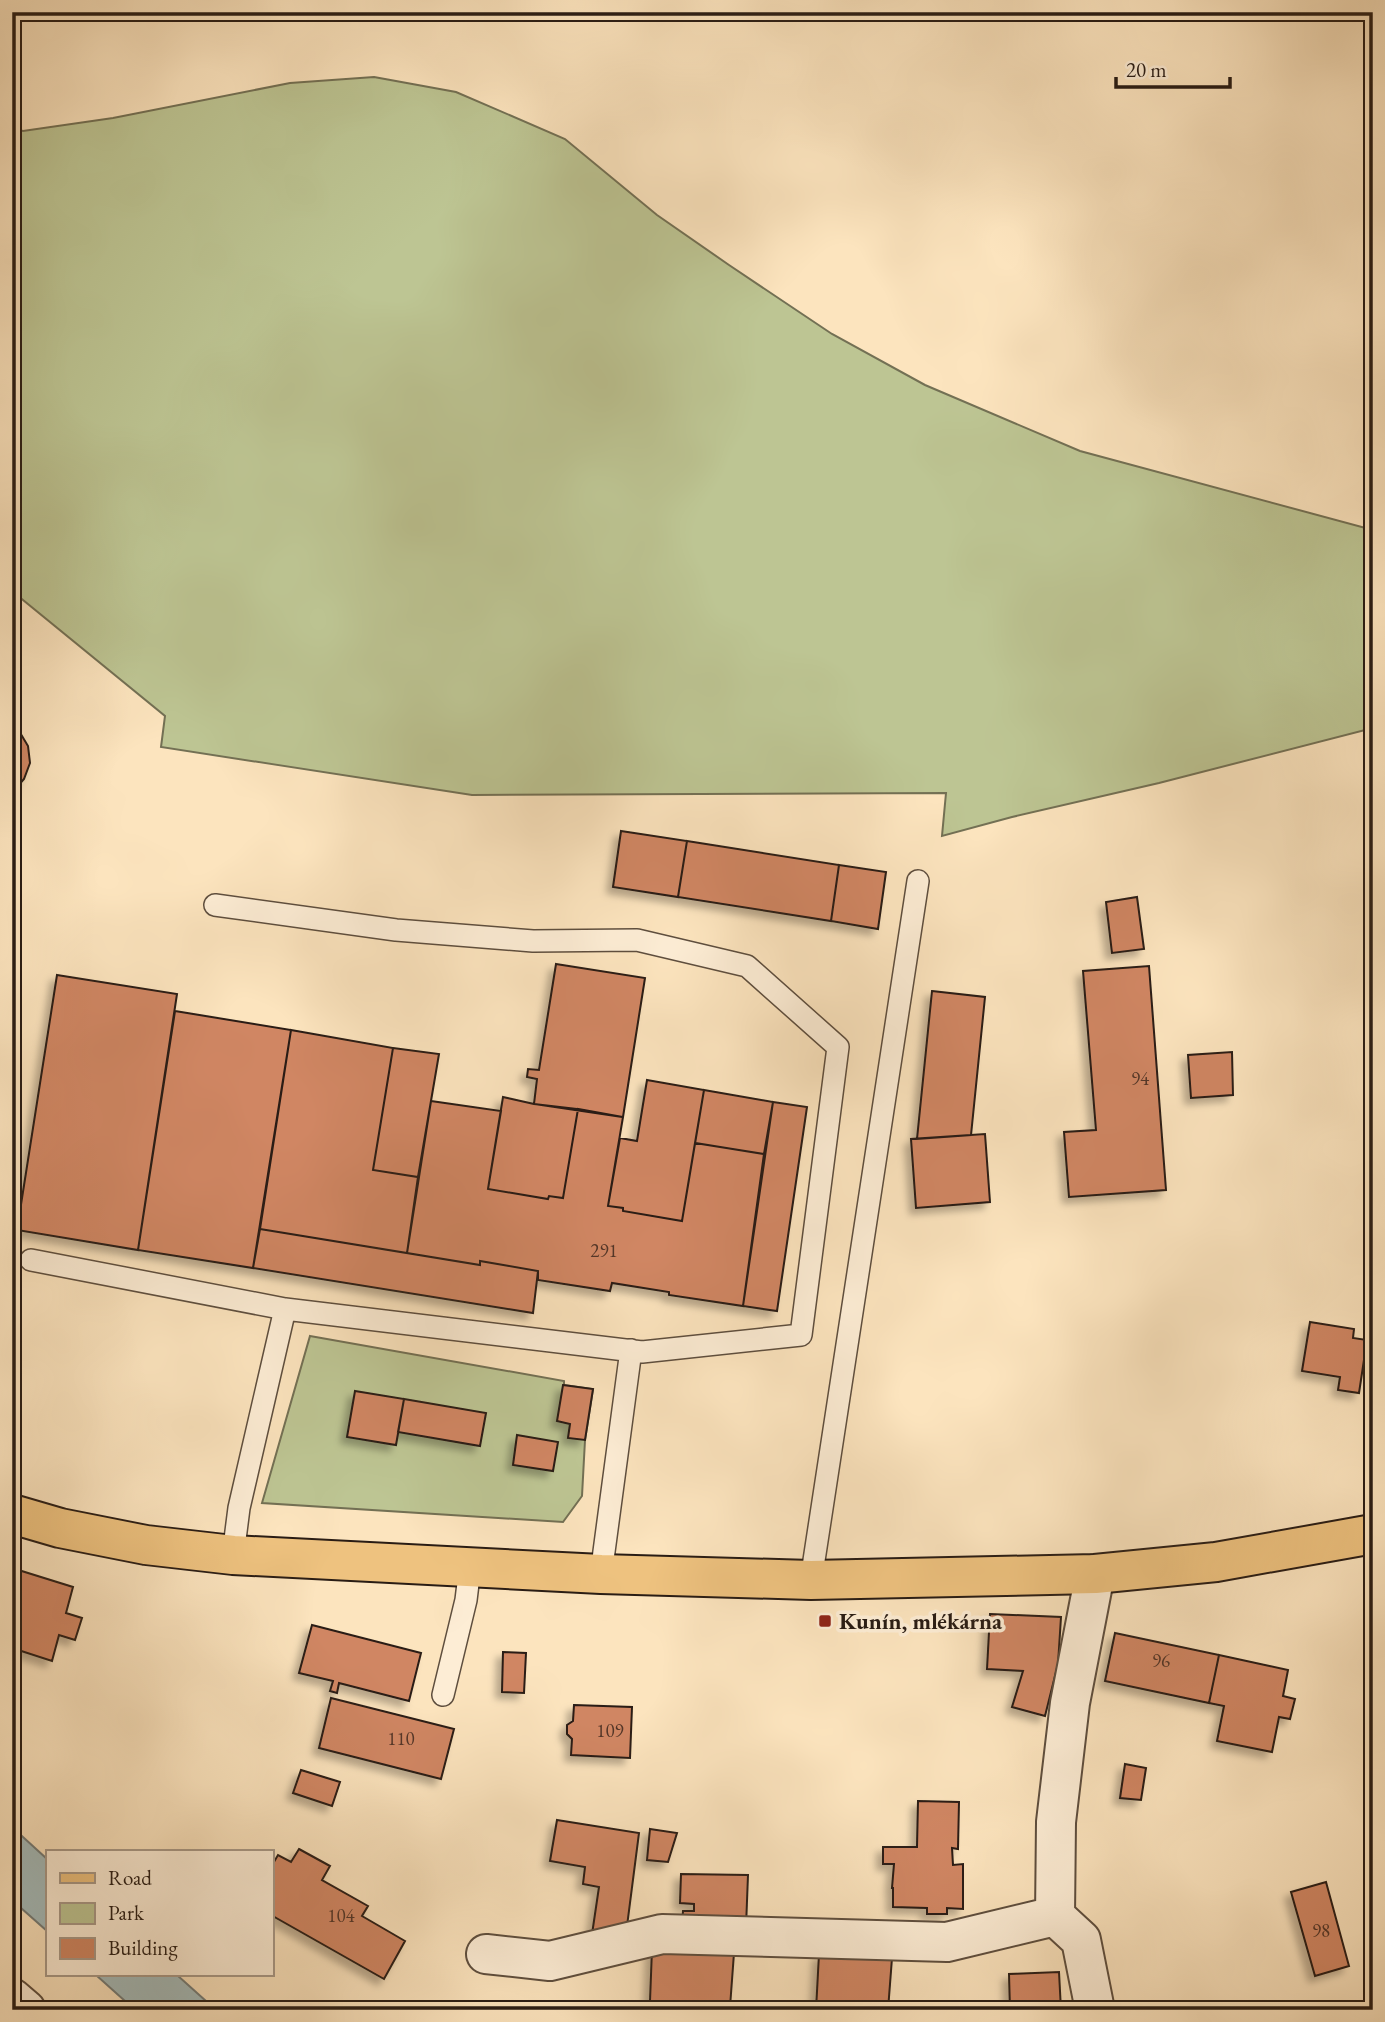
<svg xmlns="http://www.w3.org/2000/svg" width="1385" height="2022" viewBox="0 0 1385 2022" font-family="'EB Garamond',serif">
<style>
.green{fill:#bdc593;stroke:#737054;stroke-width:2}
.water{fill:#a4bcbc;stroke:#737c79;stroke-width:2}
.building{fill:#d08663;stroke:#291c14;stroke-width:2;filter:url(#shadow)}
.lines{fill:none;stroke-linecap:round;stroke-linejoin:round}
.service-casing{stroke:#5e4e3e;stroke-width:24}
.minor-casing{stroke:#5e4e3e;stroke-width:42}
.primary-casing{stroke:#291c14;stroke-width:42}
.service{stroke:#fdedd5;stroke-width:21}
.minor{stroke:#fdedd5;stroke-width:38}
.primary{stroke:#eec27f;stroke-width:38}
.poi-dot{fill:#8f2418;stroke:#fdedd5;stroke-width:2.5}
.labels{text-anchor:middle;stroke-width:7;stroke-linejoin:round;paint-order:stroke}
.number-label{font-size:19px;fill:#533628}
.poi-label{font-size:23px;font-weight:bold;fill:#291c14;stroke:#fdedd5;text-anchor:start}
</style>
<defs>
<filter id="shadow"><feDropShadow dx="-6" dy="6" stdDeviation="3.5" flood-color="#0004"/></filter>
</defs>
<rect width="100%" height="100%" fill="#fce4be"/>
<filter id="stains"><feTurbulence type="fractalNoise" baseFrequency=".00286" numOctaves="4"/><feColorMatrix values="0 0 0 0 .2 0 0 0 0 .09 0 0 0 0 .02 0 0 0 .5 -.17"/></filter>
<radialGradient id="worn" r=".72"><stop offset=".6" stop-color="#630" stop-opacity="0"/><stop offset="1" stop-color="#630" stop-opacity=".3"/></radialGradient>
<path class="green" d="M374,77L456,92L565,139L657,215L729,265L832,334L925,385L1080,451L1373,530V728L1159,783L1012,817L942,836L946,793L472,795L161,747L165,716L12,591V128L23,131L113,118L290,83Z
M310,1336L564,1381V1385L593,1389L585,1440L582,1496L563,1522L262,1503Z"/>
<path class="water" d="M12,1827L47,1859V1931L12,1900Z
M96,1975H177L216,2010H135Z"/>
<path class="building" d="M12,726L19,731L28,746L30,763L24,779L12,793Z
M621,831L687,841L678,897L613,887Z
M687,841L839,865L831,921L678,897Z
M839,865L886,872L878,929L831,921Z
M1137,897L1144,949L1112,953L1106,902Z
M556,964L645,978L623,1117L534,1104L537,1079L527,1077L528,1069L539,1070Z
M1149,966L1166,1190L1069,1197L1064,1132L1096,1130L1083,971Z
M57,975L177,994L138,1250L17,1230Z
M932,991L985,997L971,1135L917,1139Z
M175,1011L291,1030L253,1268L138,1250Z
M291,1030L393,1048L373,1170L418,1177L407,1253L260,1229Z
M393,1048L439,1054L418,1177L373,1170Z
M1232,1052L1233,1095L1191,1098L1188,1055Z
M647,1080L704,1090L682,1221L623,1211V1208L608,1206L620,1138L637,1141Z
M704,1090L773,1102L764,1154L695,1143Z
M503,1097L534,1104L578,1109L563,1198L549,1196L548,1199L488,1189Z
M431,1101L501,1111L488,1189L548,1199L549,1196L563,1198L578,1109L623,1117L608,1206L623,1208V1211L682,1221L695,1143L764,1154L743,1306L669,1295V1292L612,1283L610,1291L538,1280V1271L480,1261V1265L407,1253Z
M773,1102L807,1107L777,1311L743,1306Z
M985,1134L990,1202L916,1208L911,1139Z
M260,1229L480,1265V1261L538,1271L533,1313L253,1268Z
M1310,1322L1354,1329L1353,1338L1367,1340L1359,1393L1338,1390L1340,1377L1302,1371Z
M563,1385L593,1389L585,1440L568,1438L570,1424L557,1421Z
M355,1391L404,1399L396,1445L347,1437Z
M404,1399L486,1413L480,1446L398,1432Z
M517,1435L558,1442L553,1471L513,1465Z
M12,1568L73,1587L66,1613L82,1618L75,1640L59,1635L52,1661L12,1648Z
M990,1614L1061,1617L1058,1664L1045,1716L1012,1707L1023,1671L987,1669Z
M312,1625L421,1653L409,1701L339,1683L337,1693L330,1691L333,1681L299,1673Z
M1115,1633L1219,1655L1209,1703L1105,1681Z
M503,1652L526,1653L524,1693L502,1692Z
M1219,1655L1288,1670L1283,1696L1295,1699L1290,1719L1279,1717L1272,1752L1217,1741L1224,1706L1209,1703Z
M331,1698L454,1729L441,1779L319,1748Z
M574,1705L632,1707L630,1758L571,1755L572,1739L567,1734V1725L573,1721Z
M1125,1764L1146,1768L1141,1800L1120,1798Z
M301,1770L340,1782L332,1806L293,1793Z
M918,1801L959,1802L958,1849L952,1848L953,1865L963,1864V1909L947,1908V1914H927V1908L893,1907V1888H892L894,1864H883V1847H917Z
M557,1820L639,1833L626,1934L591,1941L599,1887L583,1884L585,1867L550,1861Z
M650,1829L677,1833L668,1862L647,1860Z
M299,1849L330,1866L322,1880L368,1906L362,1916L405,1941L384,1979L271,1915V1867L278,1855L291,1862Z
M681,1874L748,1875L746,1927L682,1926L683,1911H694V1904L680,1903Z
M1326,1882L1349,1966L1315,1976L1291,1892Z
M652,1949L734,1953L730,2007H725V2010H696L697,2004L650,2001Z
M819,1954L892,1958L888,2010H816Z
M1059,1972L1061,2010H1010L1009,1974Z"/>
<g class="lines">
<g class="service-casing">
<path id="service" d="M31,1260L285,1309L642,1352L801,1335L838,1047L747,966L637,940L533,941L396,930L215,905
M233,1555L239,1508L285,1309
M601,1574L631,1350
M811,1580L918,881
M443,1695L466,1600L470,1567"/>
</g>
<g class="minor-casing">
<path id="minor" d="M486,1954L550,1961L662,1934L947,1942L1055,1916
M12,1998L26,2010
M1095,2010L1081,1940L1055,1916L1056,1822L1070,1703L1095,1574"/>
</g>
<g class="primary-casing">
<path id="primary" d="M12,1514L60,1528L146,1545L233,1555L601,1574L811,1580L1095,1574L1216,1562L1373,1534"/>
</g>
<use href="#service" class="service"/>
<use href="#minor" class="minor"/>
<use href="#primary" class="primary"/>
</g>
<rect class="poi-dot" x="818" y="1614" width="14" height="14" rx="3.5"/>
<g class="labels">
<g class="number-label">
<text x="1140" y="1085">94</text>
<text x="604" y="1257">291</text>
<text x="1161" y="1667">96</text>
<text x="610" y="1737">109</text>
<text x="401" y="1745">110</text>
<text x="341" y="1922">104</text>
<text x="1321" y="1937">98</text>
</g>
<g class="poi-label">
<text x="839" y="1629">Kunín, mlékárna</text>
</g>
</g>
<rect width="1385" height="2022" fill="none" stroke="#fce4be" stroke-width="42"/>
<rect x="14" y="14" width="1357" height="1994" fill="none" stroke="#291c14" stroke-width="3.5"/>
<rect x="21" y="21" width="1343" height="1980" fill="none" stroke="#291c14" stroke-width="2"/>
<rect x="46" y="1850" width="228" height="126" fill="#fdedd5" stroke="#a89988" stroke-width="2"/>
<rect x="60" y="1873" width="35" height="10" fill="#eec27f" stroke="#a89988" stroke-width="2"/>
<text x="108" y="1885" font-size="21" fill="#291c14">Road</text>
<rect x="60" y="1903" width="35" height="21" fill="#bdc593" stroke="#a89988" stroke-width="2"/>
<text x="108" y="1920" font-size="21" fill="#291c14">Park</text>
<rect x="60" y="1938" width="35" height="21" fill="#d08663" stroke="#a89988" stroke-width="2"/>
<text x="108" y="1955" font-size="21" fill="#291c14">Building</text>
<path d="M1116 77v10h114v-10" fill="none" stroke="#291c14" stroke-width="3.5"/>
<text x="1126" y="77" font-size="21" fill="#291c14" stroke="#fdedd5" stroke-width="5" paint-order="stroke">20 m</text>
<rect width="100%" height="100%" filter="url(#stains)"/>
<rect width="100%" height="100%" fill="url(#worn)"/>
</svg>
